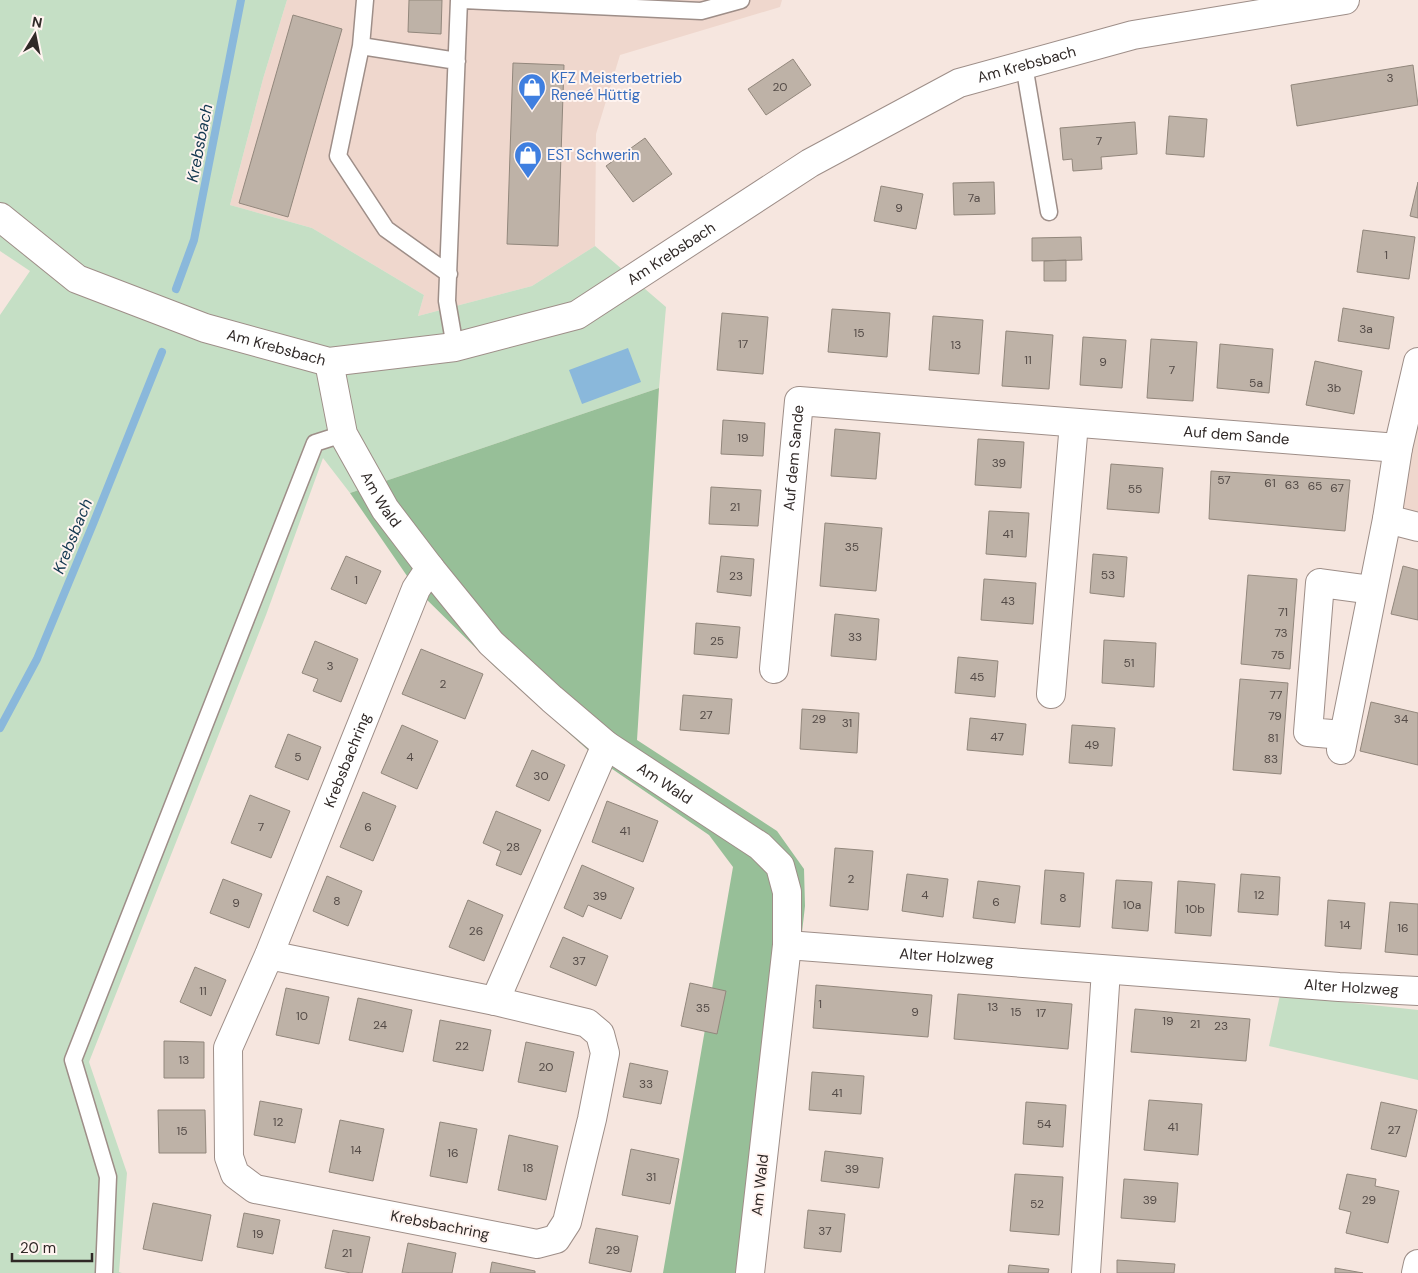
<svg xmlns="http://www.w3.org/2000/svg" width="1418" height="1273" viewBox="0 0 1418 1273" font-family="'DM Sans',sans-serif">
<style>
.built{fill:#efd7cd}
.green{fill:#c5dfc5}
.forest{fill:#97bf98}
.water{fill:#8ab8db}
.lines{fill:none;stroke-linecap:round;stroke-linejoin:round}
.stream{stroke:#8ab8db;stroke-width:8}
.building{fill:#beb2a7;stroke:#92877c}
.service-casing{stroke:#9e8e88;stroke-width:19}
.minor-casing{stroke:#9e8e88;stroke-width:30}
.service{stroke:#fff;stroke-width:16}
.minor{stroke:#fff;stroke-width:28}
.labels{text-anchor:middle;stroke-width:4;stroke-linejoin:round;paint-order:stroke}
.number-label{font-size:12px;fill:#544b47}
.street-label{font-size:15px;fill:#302927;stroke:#fff4f0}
.shop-label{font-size:15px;fill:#366cbe;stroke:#fff4f0;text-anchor:start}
.water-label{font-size:16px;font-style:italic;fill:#12374f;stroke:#fff4f0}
</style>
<rect width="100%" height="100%" fill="#f6e6df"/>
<path class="built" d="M287,0H782L780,7L620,55L596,134L595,246L532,286L418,316L424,295L312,228L230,205L263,79Z
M1418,364V527L1387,519Z"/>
<path class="green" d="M0,0H287L263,79L230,205L312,228L424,295L418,316L532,286L595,246L666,307L659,388L350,493L323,458L266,615L89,1062L127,1173L119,1272L122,1273H0V315L30,271L0,251Z
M1280,995L1418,1010V1080L1269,1046Z"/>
<path class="forest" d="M659,388L637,740L777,831L804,869L805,906L763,1273H663L733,867L709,835L599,760L496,668L416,589L350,493Z"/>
<path class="water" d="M628,348L641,382L582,404L569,370Z"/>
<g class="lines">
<path class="stream" d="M176,289L194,240L241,0
M0,728L37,659L93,524L162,352"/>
</g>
<path class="building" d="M409,0H442L441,34L408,32Z
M293,15L342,29L288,217L239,203Z
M793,59L811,85L766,115L748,89Z
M513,63L564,65L558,246L507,244Z
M1413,65L1418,105L1297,126L1291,85Z
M1169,116L1207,119L1204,157L1166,154Z
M1135,122L1137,154L1101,157L1102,169L1073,171L1072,159L1063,160L1060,128Z
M645,138L672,174L633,202L606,166Z
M994,182L995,214L954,215L953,183Z
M1418,182V218L1410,216Z
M881,186L923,194L916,229L874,221Z
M1363,230L1415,237L1409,279L1357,272Z
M1081,237L1082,260L1032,261V238Z
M1066,260V281H1044V261Z
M1343,308L1394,317L1389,349L1338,341Z
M832,309L890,313L887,357L828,352Z
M722,313L768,317L763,374L717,370Z
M933,316L983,320L979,374L929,370Z
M1006,331L1053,335L1049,389L1002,386Z
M1083,337L1126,340L1122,388L1080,385Z
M1151,339L1197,342L1193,401L1147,398Z
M1220,344L1273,349L1269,393L1217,388Z
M1315,361L1362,371L1354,414L1306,405Z
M723,420L765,423L763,456L721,454Z
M835,429L880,433L876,479L831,476Z
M978,439L1024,442L1021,488L975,485Z
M1111,464L1163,468L1159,513L1107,509Z
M1211,471L1350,480L1345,531L1209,519Z
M711,487L761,490L758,526L709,524Z
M989,511L1029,513L1026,557L986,554Z
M825,523L882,528L876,591L820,586Z
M1093,554L1127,557L1124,597L1090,593Z
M346,556L381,571L366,604L331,589Z
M721,556L754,559L751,596L717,592Z
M1403,566L1418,570V620L1391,614Z
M1248,575L1297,579L1290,669L1241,664Z
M984,579L1036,583L1033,624L981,620Z
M835,614L879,619L876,660L831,656Z
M696,623L740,627L737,658L694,654Z
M1104,640L1156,643L1154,687L1102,683Z
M315,641L358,659L341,702L313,691L318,679L302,673Z
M421,649L483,674L465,719L402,694Z
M958,657L998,661L995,697L955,693Z
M1240,679L1288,683L1281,774L1233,770Z
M683,695L732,699L729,734L680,730Z
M1371,702L1418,713V765L1360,751Z
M802,709L859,713L857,753L800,749Z
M970,718L1026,724L1023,755L967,750Z
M402,725L438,741L417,789L381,773Z
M1072,725L1115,728L1112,766L1069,763Z
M288,734L321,747L308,780L275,767Z
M532,750L565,765L549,801L516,786Z
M363,792L396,806L373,861L340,847Z
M250,795L290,811L271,858L231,843Z
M607,801L658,821L643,862L592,842Z
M496,811L541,830L521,875L496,865L501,851L483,843Z
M835,848L873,851L868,910L830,906Z
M582,865L634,888L621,919L588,905L583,917L564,908Z
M1045,870L1084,873L1080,927L1041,924Z
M907,874L948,879L943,917L902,911Z
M1241,874L1280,877L1278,915L1238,912Z
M327,876L362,891L348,926L313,911Z
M223,879L262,894L249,928L210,913Z
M1116,880L1152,882L1148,931L1112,928Z
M978,881L1020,886L1015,923L973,918Z
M1178,881L1215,884L1211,936L1175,933Z
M468,900L503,915L484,961L449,947Z
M1328,900L1365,903L1361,949L1325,946Z
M1390,902L1418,904V955L1385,952Z
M563,937L608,956L596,986L550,967Z
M195,967L226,980L211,1016L180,1002Z
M690,983L726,991L717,1034L681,1026Z
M816,985L932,995L928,1037L813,1028Z
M286,988L329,997L319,1044L276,1035Z
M958,994L1072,1004L1068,1049L954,1039Z
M358,998L412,1010L403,1052L349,1040Z
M1135,1009L1250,1019L1246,1061L1131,1052Z
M440,1020L491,1030L483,1071L433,1061Z
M164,1041L204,1042V1078H164Z
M526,1042L574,1052L566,1092L518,1082Z
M630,1063L668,1071L661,1104L623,1097Z
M812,1072L864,1076L861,1114L809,1110Z
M1149,1100L1202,1104L1198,1155L1144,1150Z
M260,1101L302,1109L295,1143L254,1135Z
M1026,1102L1066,1105L1063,1147L1023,1144Z
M1381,1102L1417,1110L1406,1157L1371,1149Z
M158,1110H205L206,1153H159Z
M340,1120L384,1129L373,1181L329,1172Z
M440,1122L477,1129L467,1183L430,1176Z
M509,1135L558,1146L546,1200L498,1190Z
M631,1149L679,1159L670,1204L622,1195Z
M825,1151L883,1158L879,1188L821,1181Z
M1015,1174L1063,1177L1059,1235L1010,1231Z
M1347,1174L1376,1179L1375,1186L1399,1191L1388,1243L1346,1233L1351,1212L1339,1209Z
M1124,1179L1178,1183L1175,1222L1121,1218Z
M153,1203L211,1215L202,1261L143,1249Z
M808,1210L845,1214L841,1252L804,1248Z
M244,1213L280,1220L273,1254L237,1247Z
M596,1228L638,1236L631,1272L589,1263Z
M333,1230L370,1237L362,1273H351L325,1268Z
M408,1243L456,1253L452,1273H402Z
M1117,1260L1175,1264L1174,1273H1117Z
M492,1262L535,1271V1273H490Z
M1009,1265L1049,1269L1048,1273H1008Z
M1335,1268L1363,1273H1335Z"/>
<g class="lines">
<g class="service-casing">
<path id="service" d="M365,0L361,46L338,156L386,229L449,274
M463,0L701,11L741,0
M361,46L457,61
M1024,65L1049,212
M455,347L447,301L459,0
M104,1273L108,1177L73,1060L315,443L343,434"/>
</g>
<g class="minor-casing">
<g id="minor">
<path id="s1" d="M0,217L77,279L205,328L329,362L455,347L577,315L810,163L959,83L1133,35L1345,0"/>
<path id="s2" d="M329,362L343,434L385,509L430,568L491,643L552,699L606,745L760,846L780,866L787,892V945L750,1273"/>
<path d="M1387,519L1418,527"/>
<path id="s3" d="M774,669L799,401L1398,448"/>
<path d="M1051,694L1074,423"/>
<path d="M1343,735L1308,732L1320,583L1372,590"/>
<path d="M1341,750L1387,519L1398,448L1418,362"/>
<path id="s4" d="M787,945L1339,987L1418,991"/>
<path id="s5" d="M269,955L495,1001L587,1023L600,1034L605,1053L592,1119L567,1222L556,1239L537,1244L255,1189L235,1174L229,1157L228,1048L269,955L416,589L430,568"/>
<path d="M495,1001L606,745"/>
<path d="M1086,1273L1106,970"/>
<path d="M1416,1273L1418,1264"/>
</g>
</g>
<use href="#service" class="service"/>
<use href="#minor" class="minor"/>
</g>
<defs>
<g id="shop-pin" transform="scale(1.4375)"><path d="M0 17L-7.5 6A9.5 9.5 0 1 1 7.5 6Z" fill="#3f7fe0" stroke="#fff4f0"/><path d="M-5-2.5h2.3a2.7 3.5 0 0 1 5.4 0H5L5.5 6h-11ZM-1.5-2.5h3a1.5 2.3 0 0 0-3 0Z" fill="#fff"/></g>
</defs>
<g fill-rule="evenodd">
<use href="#shop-pin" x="532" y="87"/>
<use href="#shop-pin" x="528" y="155"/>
</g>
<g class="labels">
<g class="number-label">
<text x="1390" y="82">3</text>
<text x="780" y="91">20</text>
<text x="1099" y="145">7</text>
<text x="974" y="202">7a</text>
<text x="899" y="212">9</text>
<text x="1386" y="259">1</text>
<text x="1366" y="333">3a</text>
<text x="859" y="337">15</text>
<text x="743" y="348">17</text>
<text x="956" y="349">13</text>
<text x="1028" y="364">11</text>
<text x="1103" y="366">9</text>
<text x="1172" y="374">7</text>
<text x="1256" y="387">5a</text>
<text x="1334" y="392">3b</text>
<text x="743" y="442">19</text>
<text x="999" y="467">39</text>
<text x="1224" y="484">57</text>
<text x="1270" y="487">61</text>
<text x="1292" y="489">63</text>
<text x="1315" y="490">65</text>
<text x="1337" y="492">67</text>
<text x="1135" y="493">55</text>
<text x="735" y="511">21</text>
<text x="1008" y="538">41</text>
<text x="852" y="551">35</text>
<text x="1108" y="579">53</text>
<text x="736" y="580">23</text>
<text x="356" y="584">1</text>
<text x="1008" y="605">43</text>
<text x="1283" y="616">71</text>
<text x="1281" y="637">73</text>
<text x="855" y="641">33</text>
<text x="717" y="645">25</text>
<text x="1278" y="659">75</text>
<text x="1129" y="667">51</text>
<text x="330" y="670">3</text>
<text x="977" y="681">45</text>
<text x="443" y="688">2</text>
<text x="1276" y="699">77</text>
<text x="706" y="719">27</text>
<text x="1275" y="720">79</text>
<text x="819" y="723">29</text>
<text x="1401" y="723">34</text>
<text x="847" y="727">31</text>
<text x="997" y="741">47</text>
<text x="1273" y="742">81</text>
<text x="1092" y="749">49</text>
<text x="298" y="761">5</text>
<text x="410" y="761">4</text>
<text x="1271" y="763">83</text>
<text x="541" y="780">30</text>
<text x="261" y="831">7</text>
<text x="368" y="831">6</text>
<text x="625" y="835">41</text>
<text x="513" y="851">28</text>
<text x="851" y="883">2</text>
<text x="925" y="899">4</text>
<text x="1259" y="899">12</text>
<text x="600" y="900">39</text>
<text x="1063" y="902">8</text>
<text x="337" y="905">8</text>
<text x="996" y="906">6</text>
<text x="236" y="907">9</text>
<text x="1132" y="909">10a</text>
<text x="1195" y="913">10b</text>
<text x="1345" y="929">14</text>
<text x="1403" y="932">16</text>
<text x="476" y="935">26</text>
<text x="579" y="965">37</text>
<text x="203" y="995">11</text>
<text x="820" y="1008">1</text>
<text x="993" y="1011">13</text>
<text x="703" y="1012">35</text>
<text x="915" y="1016">9</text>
<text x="1016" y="1016">15</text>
<text x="1041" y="1017">17</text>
<text x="302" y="1020">10</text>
<text x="1168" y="1025">19</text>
<text x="1195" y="1028">21</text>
<text x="380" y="1029">24</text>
<text x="1221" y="1030">23</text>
<text x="462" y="1050">22</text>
<text x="184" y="1064">13</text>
<text x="546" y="1071">20</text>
<text x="646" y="1088">33</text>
<text x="837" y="1097">41</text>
<text x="278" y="1126">12</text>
<text x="1044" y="1128">54</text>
<text x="1173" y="1131">41</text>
<text x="1394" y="1134">27</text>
<text x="182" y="1135">15</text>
<text x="356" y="1154">14</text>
<text x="453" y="1157">16</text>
<text x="528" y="1172">18</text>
<text x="852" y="1173">39</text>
<text x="651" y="1181">31</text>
<text x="1150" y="1204">39</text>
<text x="1369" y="1204">29</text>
<text x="1037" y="1208">52</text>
<text x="825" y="1235">37</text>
<text x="258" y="1238">19</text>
<text x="613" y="1254">29</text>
<text x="347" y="1257">21</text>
</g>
<g class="street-label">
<text dy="5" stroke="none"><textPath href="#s1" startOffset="1135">Am Krebsbach</textPath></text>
<text dy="5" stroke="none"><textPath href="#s1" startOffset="730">Am Krebsbach</textPath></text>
<text dy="5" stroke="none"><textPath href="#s1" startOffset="310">Am Krebsbach</textPath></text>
<text dy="5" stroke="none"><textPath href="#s3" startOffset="708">Auf dem Sande</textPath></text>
<text dy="5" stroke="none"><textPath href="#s3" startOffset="212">Auf dem Sande</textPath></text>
<text dy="5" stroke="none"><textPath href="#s2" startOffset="149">Am Wald</textPath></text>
<text dy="5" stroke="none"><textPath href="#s5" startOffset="1326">Krebsbachring</textPath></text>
<text dy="5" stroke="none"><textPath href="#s2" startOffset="554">Am Wald</textPath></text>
<text dy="5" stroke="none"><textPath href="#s4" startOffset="160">Alter Holzweg</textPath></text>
<text dy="5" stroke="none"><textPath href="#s4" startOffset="566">Alter Holzweg</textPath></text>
<text transform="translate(760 1185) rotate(-84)" y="5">Am Wald</text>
<text transform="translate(440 1225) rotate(11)" y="5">Krebsbachring</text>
</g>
<g class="shop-label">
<text x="551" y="83">KFZ Meisterbetrieb<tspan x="551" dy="17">Reneé Hüttig</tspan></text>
<text x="547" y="160">EST Schwerin</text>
</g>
<g class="water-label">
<text transform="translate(199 143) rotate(-79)" y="6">Krebsbach</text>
<text transform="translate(72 536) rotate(-68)" y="6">Krebsbach</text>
</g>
</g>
<g transform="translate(35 35) rotate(10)" stroke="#fff4f0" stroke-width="4" paint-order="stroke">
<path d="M0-4L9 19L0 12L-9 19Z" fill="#302927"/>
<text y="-8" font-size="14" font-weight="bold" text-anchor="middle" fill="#302927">N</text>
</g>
<path d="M12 1253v8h80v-8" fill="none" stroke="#302927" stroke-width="2.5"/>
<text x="20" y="1253" font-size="15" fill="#302927" stroke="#fff4f0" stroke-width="4" paint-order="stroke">20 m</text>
</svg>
